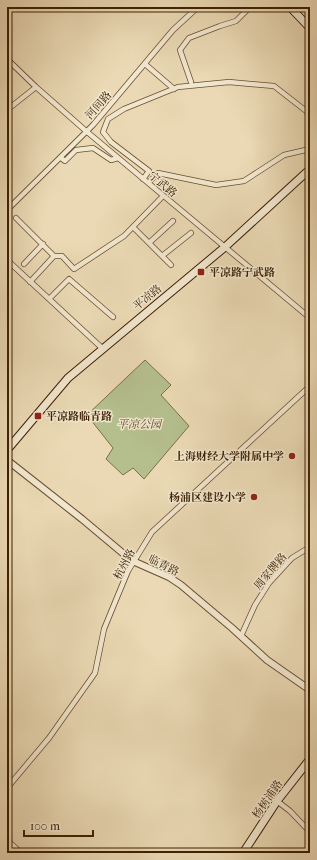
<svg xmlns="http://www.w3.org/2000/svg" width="317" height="860" viewBox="0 0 317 860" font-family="'IM FELL French Canon','Noto Serif SC',serif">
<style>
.green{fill:#b5bf8e;stroke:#797048}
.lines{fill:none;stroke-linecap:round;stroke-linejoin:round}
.minor-casing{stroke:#684e2f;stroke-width:6}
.tertiary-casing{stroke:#684e2f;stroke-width:8}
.secondary-casing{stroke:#3d2003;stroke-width:9}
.minor{stroke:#f1e6ce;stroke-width:4.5}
.tertiary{stroke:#f1e6ce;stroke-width:6}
.secondary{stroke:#f1e6ce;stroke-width:7}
.poi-dot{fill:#8f2418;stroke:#f1e6ce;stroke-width:1.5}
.labels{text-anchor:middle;stroke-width:3;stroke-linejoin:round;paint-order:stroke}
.street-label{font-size:11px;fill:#3d2003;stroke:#f1e6ce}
.poi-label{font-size:11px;font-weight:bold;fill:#3d2003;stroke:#f1e6ce;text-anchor:start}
.park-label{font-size:11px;font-style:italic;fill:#5b4826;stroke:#f1e6ce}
</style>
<rect width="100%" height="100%" fill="#ead9b4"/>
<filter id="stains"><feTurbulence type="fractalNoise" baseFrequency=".005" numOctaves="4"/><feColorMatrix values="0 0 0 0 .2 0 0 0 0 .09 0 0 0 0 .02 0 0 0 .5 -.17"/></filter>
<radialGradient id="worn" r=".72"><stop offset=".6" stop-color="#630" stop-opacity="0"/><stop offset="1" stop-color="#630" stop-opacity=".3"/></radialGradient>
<path class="green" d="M145,360L171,385L161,395L189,426L144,479L133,468L123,475L106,459L113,448L87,415Z"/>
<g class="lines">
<g class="minor-casing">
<path id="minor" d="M7,59L36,87L86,131L310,318
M145,64L174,89
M191,82L180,50L189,38L220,26L236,21L250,7
M7,110L36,87
M61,158L65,161L76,150L93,148L111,160L118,158
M143,179L149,171L111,142L103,132L108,119L124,109L178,87L229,82L274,86L310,114
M148,183L158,173L216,185L244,181L284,155L310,149
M7,210L93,125L173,30L198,7
M16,218L54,256H62L74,269L124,236L163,196
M133,227L171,265
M149,243L173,221
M162,256L191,233
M7,260L102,348
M24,264L43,244
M30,282L54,256
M49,299L69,279L113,317
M241,636L255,605L269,583L292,558L310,547
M7,788L49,738L95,673L104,629L118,595L128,571L152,532L310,386
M277,801L290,811L310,832
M7,840L21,853"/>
</g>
<g class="tertiary-casing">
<path id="tertiary" d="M7,460L82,519L125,555L135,562L169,577L181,585L232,628L267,660L310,690"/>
</g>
<g class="secondary-casing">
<path id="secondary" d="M290,7L310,28
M7,450L68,378L225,247L310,169
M243,853L277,801L310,759"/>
</g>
<use href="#minor" class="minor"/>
<use href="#tertiary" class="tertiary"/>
<use href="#secondary" class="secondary"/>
</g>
<g class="poi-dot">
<rect x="197" y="268" width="8" height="8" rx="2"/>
<rect x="34" y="412" width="8" height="8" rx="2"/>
<circle cx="292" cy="456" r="4"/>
<circle cx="254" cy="497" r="4"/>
</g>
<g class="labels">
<g class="street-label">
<text transform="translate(98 105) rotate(-49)" y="4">河间路</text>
<text transform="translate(163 184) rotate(40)" y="4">宁武路</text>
<text transform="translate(147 297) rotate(-39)" y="4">平凉路</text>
<text transform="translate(124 564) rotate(-62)" y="4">杭州路</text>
<text transform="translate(164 565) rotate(27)" y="4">临青路</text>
<text transform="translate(270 571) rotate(-50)" y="4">周家牌路</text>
<text transform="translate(267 799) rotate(-55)" y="4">杨树浦路</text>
</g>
<g class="poi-label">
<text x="209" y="276">平凉路宁武路</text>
<text x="46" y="420">平凉路临青路</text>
<text x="284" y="460" text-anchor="end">上海财经大学附属中学</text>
<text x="246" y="501" text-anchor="end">杨浦区建设小学</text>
</g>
<g class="park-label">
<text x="139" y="428">平凉公园</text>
</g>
</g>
<rect width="317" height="860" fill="none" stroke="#ead9b4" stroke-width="24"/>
<rect x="8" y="8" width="301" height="844" fill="none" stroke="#3d2003" stroke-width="2"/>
<rect x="12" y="12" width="293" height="836" fill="none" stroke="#3d2003"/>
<path d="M24 830v6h69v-6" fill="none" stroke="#3d2003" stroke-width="2"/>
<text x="30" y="830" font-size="12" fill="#3d2003" stroke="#f1e6ce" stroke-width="3" paint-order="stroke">100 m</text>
<rect width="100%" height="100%" filter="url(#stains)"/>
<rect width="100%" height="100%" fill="url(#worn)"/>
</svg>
